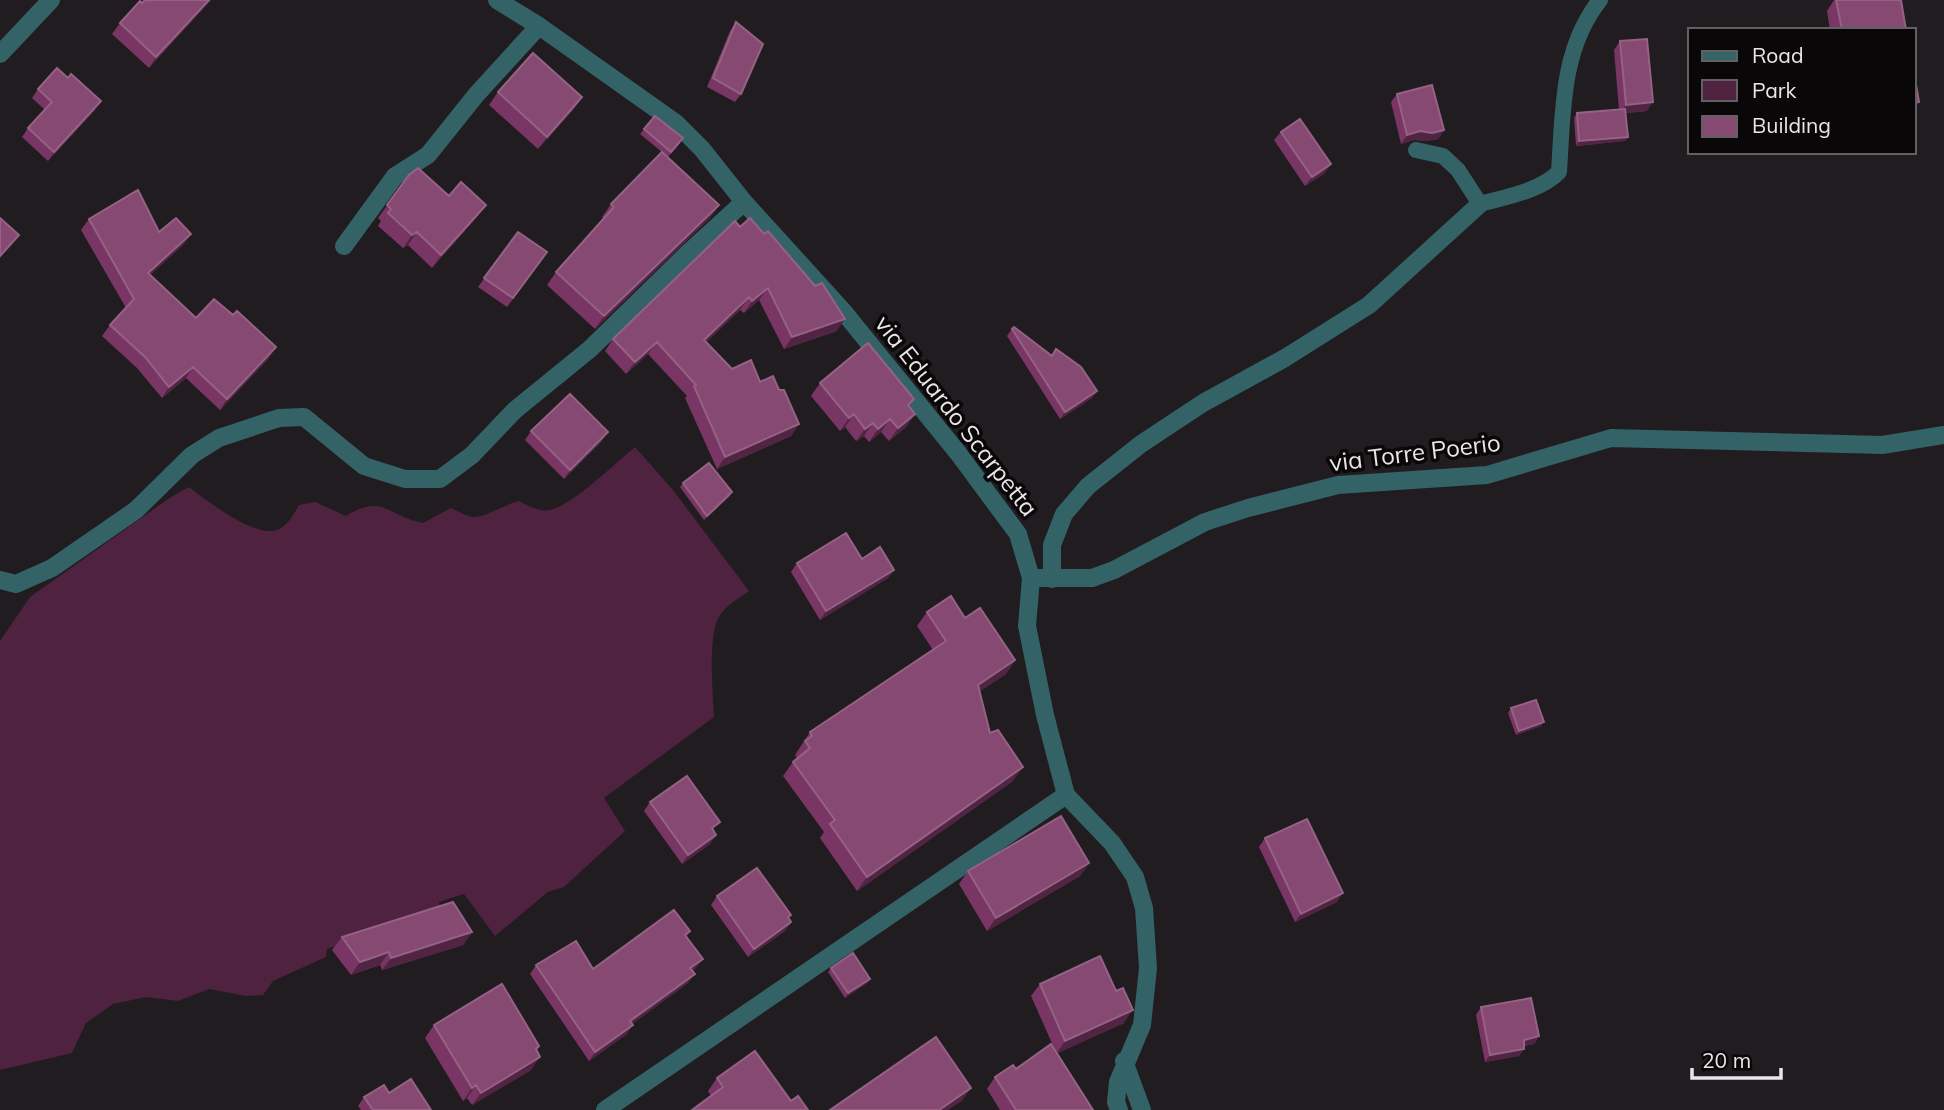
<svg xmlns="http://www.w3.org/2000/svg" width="1944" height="1110" viewBox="0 0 1944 1110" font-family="Mulish,sans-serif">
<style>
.green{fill:#4f2240}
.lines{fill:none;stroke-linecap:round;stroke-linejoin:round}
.service{stroke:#336366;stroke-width:16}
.minor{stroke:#336366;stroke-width:18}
.wall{fill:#793664}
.shaded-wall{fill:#502442}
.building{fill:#854972;stroke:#956285;stroke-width:2}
.labels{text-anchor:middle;stroke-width:7;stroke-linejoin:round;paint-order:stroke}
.street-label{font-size:24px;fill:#eae6e8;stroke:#090708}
</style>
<rect width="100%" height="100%" fill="#211c1f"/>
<path class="green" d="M635,447L673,490L749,591C739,598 727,605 720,615C707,634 713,693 714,717L604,798L625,831L564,887L548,892L495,936L464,894L439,902L441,911L327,949L326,957L273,981L263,995L246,996L209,989L178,1001L146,997L113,1004L86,1023L72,1053L0,1070V641L30,597L171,497L189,487C207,501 255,538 277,530C288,526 293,515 299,505L315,502L346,516C382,493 388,516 423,523L451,508C457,511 465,515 472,517C483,519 505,504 519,501C528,506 539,512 550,510C570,507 618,461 635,447Z"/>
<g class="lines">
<path class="service" d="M1416,150L1443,156L1458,170L1480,204C1506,197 1540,191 1559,172C1563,112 1561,49 1600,0"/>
<path class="minor" d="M497,0L539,26L676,123L702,149L744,202L843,311L958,453L1018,534L1031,578L1027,626L1045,715L1066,795L1112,843L1135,877L1144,908L1148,968L1142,1025L1118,1082L1116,1102L1119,1110
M0,54L51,0
M344,246L395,176L428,155L476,95L539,26
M1031,578H1092L1114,570L1205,522L1248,508L1338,485L1487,475L1611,438L1882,445L1944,435
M1052,579V545L1064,514L1088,486L1141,444L1203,403L1285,358L1369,305L1480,204
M0,580L16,584L52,568L136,510L192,455L219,438L279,418L304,417L364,466L405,479H440L472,455L515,410L590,349L687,254L744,202
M1124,1061L1142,1110
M605,1110L1066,795"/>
</g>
<path class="wall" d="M145,0H211L149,68L112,34L120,23Z
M1834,0H1901L1906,30H1830L1827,11Z
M736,22L741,94L735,102L707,87L730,31Z
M1620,41L1647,111L1626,113L1628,137L1625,141L1576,146L1574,118L1577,113L1619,110L1614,50Z
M68,78L95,110L48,161L22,137L28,128L45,110L32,98L38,89Z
M498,92L582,97L573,110L538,149L489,105Z
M1397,94L1444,130L1438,139L1426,141L1414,140L1401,144L1391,102Z
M644,129L680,143L668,157L640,134Z
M1281,132L1325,173L1305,186L1274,140Z
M409,175L449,196L477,217L432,268L408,245L403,248L378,226L381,221L378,218Z
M611,204L719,205L710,218L595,329L547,285L556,272L604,218L602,217Z
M89,219L159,232L191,234L183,245L150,275L196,318L269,358L220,410L186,378L162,398L137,368L102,336L110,325L126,308L81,230Z
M735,221L837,331L784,349L759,300L744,313L740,310L706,342L732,369L779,390L799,424L791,436L717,469L685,398L687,396L648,354L626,374L605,351L613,339Z
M518,232L547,252L507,307L478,287Z
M1012,329L1052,356L1097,391L1092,398L1060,419L1007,336Z
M820,383L914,399L909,406L915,414L906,427L889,441L881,432L869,442L864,436L856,441L845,427L840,431L811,396Z
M531,431L602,441L564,479L525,440Z
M683,483L732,492L729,497L704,520L680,487Z
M797,563L894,570L888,578L820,620L791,572Z
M927,612L965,618L1015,660L1006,674L980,691L990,733L1013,781L857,891L820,838L824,832L783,776L793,762L797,758L795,755L810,732L933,650L917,626Z
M1511,708L1541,726L1516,735L1508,713Z
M650,802L714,831L716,835L710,844L682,864L644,811Z
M1265,838L1337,902L1295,922L1259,847Z
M1089,863L1080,876L987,931L959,884L968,871Z
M717,896L791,915L789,918L791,922L785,931L748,957L711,905Z
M690,931L686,937L696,968L692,971L688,983L632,1024L627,1034L589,1061L530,974L536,965L593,969Z
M472,932L463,945L382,970L380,965L351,975L332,950L342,937Z
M831,968L870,979L867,983L845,998L828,972Z
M1040,984L1124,1023L1057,1053L1093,1110H1000L987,1089L995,1077L1055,1050L1031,996Z
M1481,1007L1539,1036L1534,1044L1524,1046V1049L1519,1056L1485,1062L1476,1015Z
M434,1025L537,1050L531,1070L472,1105L467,1098L463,1101L425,1038Z
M717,1078L791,1101L711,1096L708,1091Z
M389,1093L431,1110H361L358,1106L364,1097Z"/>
<path class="shaded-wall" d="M209,0H211L149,68L156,57Z
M582,97L573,110L538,149L547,137Z
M101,101L95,110L48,161L54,152Z
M1653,102L1647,111L1620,114L1626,105Z
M1444,130L1438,139L1426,141L1414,140L1401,144L1407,135L1420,131Z
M1628,137L1625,141L1576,146L1579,141Z
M1331,164L1325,173L1305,186L1312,177Z
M486,205L477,217L432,268L441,255Z
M719,205L710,218L595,329L604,316Z
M417,232L408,245L403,248L412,235Z
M191,234L183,245L140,284L148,273Z
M19,235L11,246L0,258V256Z
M768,288L759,300L744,313L752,301Z
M749,297L740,310L696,352L704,340Z
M845,319L837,331L784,349L792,337Z
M657,342L648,354L626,374L635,362Z
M276,347L269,358L220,410L227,399Z
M193,367L186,378L162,398L169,387Z
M1097,391L1092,398L1060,419L1065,412Z
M854,414L845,427L840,431L849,418Z
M915,414L906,427L889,441L898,428Z
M890,419L881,432L869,442L878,429Z
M873,423L864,436L856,441L865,429Z
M799,424L791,436L717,469L725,457Z
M608,432L602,441L564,479L570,470Z
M732,492L729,497L704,520L707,516Z
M894,570L888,578L820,620L826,611Z
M1015,660L1006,674L969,699L978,685Z
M1544,722L1541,726L1516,735L1519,731Z
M1023,767L1013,781L857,891L867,877Z
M716,835L710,844L682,864L688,855Z
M1089,863L1080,876L987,931L996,918Z
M1343,893L1337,902L1295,922L1301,914Z
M791,922L785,931L748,957L754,949Z
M472,932L463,945L382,970L391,958Z
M389,952L380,965L351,975L360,962Z
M703,959L696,968L684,977L690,968Z
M695,974L688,983L624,1030L630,1021Z
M870,979L867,983L845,998L848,993Z
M1133,1010L1124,1023L1056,1054L1065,1041Z
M633,1025L627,1034L589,1061L595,1052Z
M1539,1036L1534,1044L1518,1047L1524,1040Z
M1524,1049L1519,1056L1485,1062L1490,1055Z
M540,1057L531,1070L472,1105L481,1093Z
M476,1085L467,1098L463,1101L472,1088Z
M971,1088L962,1101L948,1110H939Z"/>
<path class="building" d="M145,0H209L156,57L120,23L140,1L142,3Z
M1836,0H1901L1906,30H1842Z
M736,22L763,44L741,94L713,78Z
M1647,39L1653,102L1626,105L1620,41Z
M533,53L582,97L547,137L498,92Z
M57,68L68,78L71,74L101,101L54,152L28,128L52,102L38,89Z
M1914,73L1919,102L1914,103Z
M1432,85L1444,130L1432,133L1420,131L1407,135L1397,94Z
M1625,109L1628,137L1579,141L1577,113Z
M655,116L683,138L671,152L644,129Z
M1300,119L1331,164L1312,177L1281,132Z
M662,152L719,205L604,316L556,272L614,207L611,204Z
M418,168L449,196L461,182L486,205L441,255L417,232L412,235L388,213L391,209L387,205L409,175Z
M138,190L159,232L176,218L191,234L148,273L196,318L214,299L233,315L237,311L276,347L227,399L193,367L169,387L145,357L110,325L134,299L89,219Z
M0,218L19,235L0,256Z
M750,218L764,234L768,231L815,286L822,283L845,319L792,337L768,288L752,301L749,297L704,340L732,369L751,360L760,382L773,376L779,390H784L799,424L725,457L694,386L696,385L657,342L635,362L613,339L735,221L740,227Z
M518,232L547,252L513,298L484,278Z
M1014,327L1052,356L1056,349L1081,367L1097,391L1065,412L1012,329Z
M868,343L914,399L908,405L915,414L898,428L890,419L878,429L873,423L865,429L854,414L849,418L820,383Z
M570,394L608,432L570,470L531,431Z
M709,463L732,492L707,516L683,483Z
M846,533L862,559L880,547L894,570L826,611L797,563Z
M951,596L965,618L980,608L1015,660L978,685L990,733L998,730L1023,767L867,877L830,824L835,820L793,762L810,748L805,741L812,736L810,732L946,641L927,612Z
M1536,700L1544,722L1519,731L1511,708Z
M687,776L720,822L712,828L716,835L688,855L650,802Z
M1061,816L1089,863L996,918L968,871Z
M1307,819L1343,893L1301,914L1265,838Z
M757,868L791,915L788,917L791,922L754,949L717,896Z
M453,902L472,932L391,958L389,952L360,962L342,937Z
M674,910L690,931L685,935L703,959L690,968L695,974L630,1021L633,1025L595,1052L536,965L576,941L593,969Z
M853,953L870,979L848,993L831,968Z
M1100,956L1116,991L1123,988L1133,1010L1065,1041L1040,984Z
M502,984L539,1046L536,1049L540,1057L481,1093L476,1085L472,1088L434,1025Z
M1531,998L1539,1036L1524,1040V1049L1490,1055L1481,1007Z
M936,1037L971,1088L939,1110H830Z
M1051,1044L1093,1110H1016L995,1077L1013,1065L1016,1069Z
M755,1051L791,1101L798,1096L808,1110H692L723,1087L717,1078Z
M411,1079L431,1110H373L364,1097L384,1085L389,1093Z"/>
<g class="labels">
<g class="street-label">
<text transform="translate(956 416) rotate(52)" y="8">via Eduardo Scarpetta</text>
<text transform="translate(1415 453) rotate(-7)" y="8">via Torre Poerio</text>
</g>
</g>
<rect x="1688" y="28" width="228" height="126" fill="#090708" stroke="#636062" stroke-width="2"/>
<rect x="1702" y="51" width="35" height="10" fill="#336366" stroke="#636062" stroke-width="2"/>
<text x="1752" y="63" font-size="21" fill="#eae6e8">Road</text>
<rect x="1702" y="80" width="35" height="21" fill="#4f2240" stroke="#636062" stroke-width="2"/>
<text x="1752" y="98" font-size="21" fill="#eae6e8">Park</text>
<rect x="1702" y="116" width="35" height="21" fill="#854972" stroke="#636062" stroke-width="2"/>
<text x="1752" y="133" font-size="21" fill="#eae6e8">Building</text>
<path d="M1692 1068v10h89v-10" fill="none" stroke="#eae6e8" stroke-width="3.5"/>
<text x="1702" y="1068" font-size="21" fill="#eae6e8" stroke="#090708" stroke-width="5" paint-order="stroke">20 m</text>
</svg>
